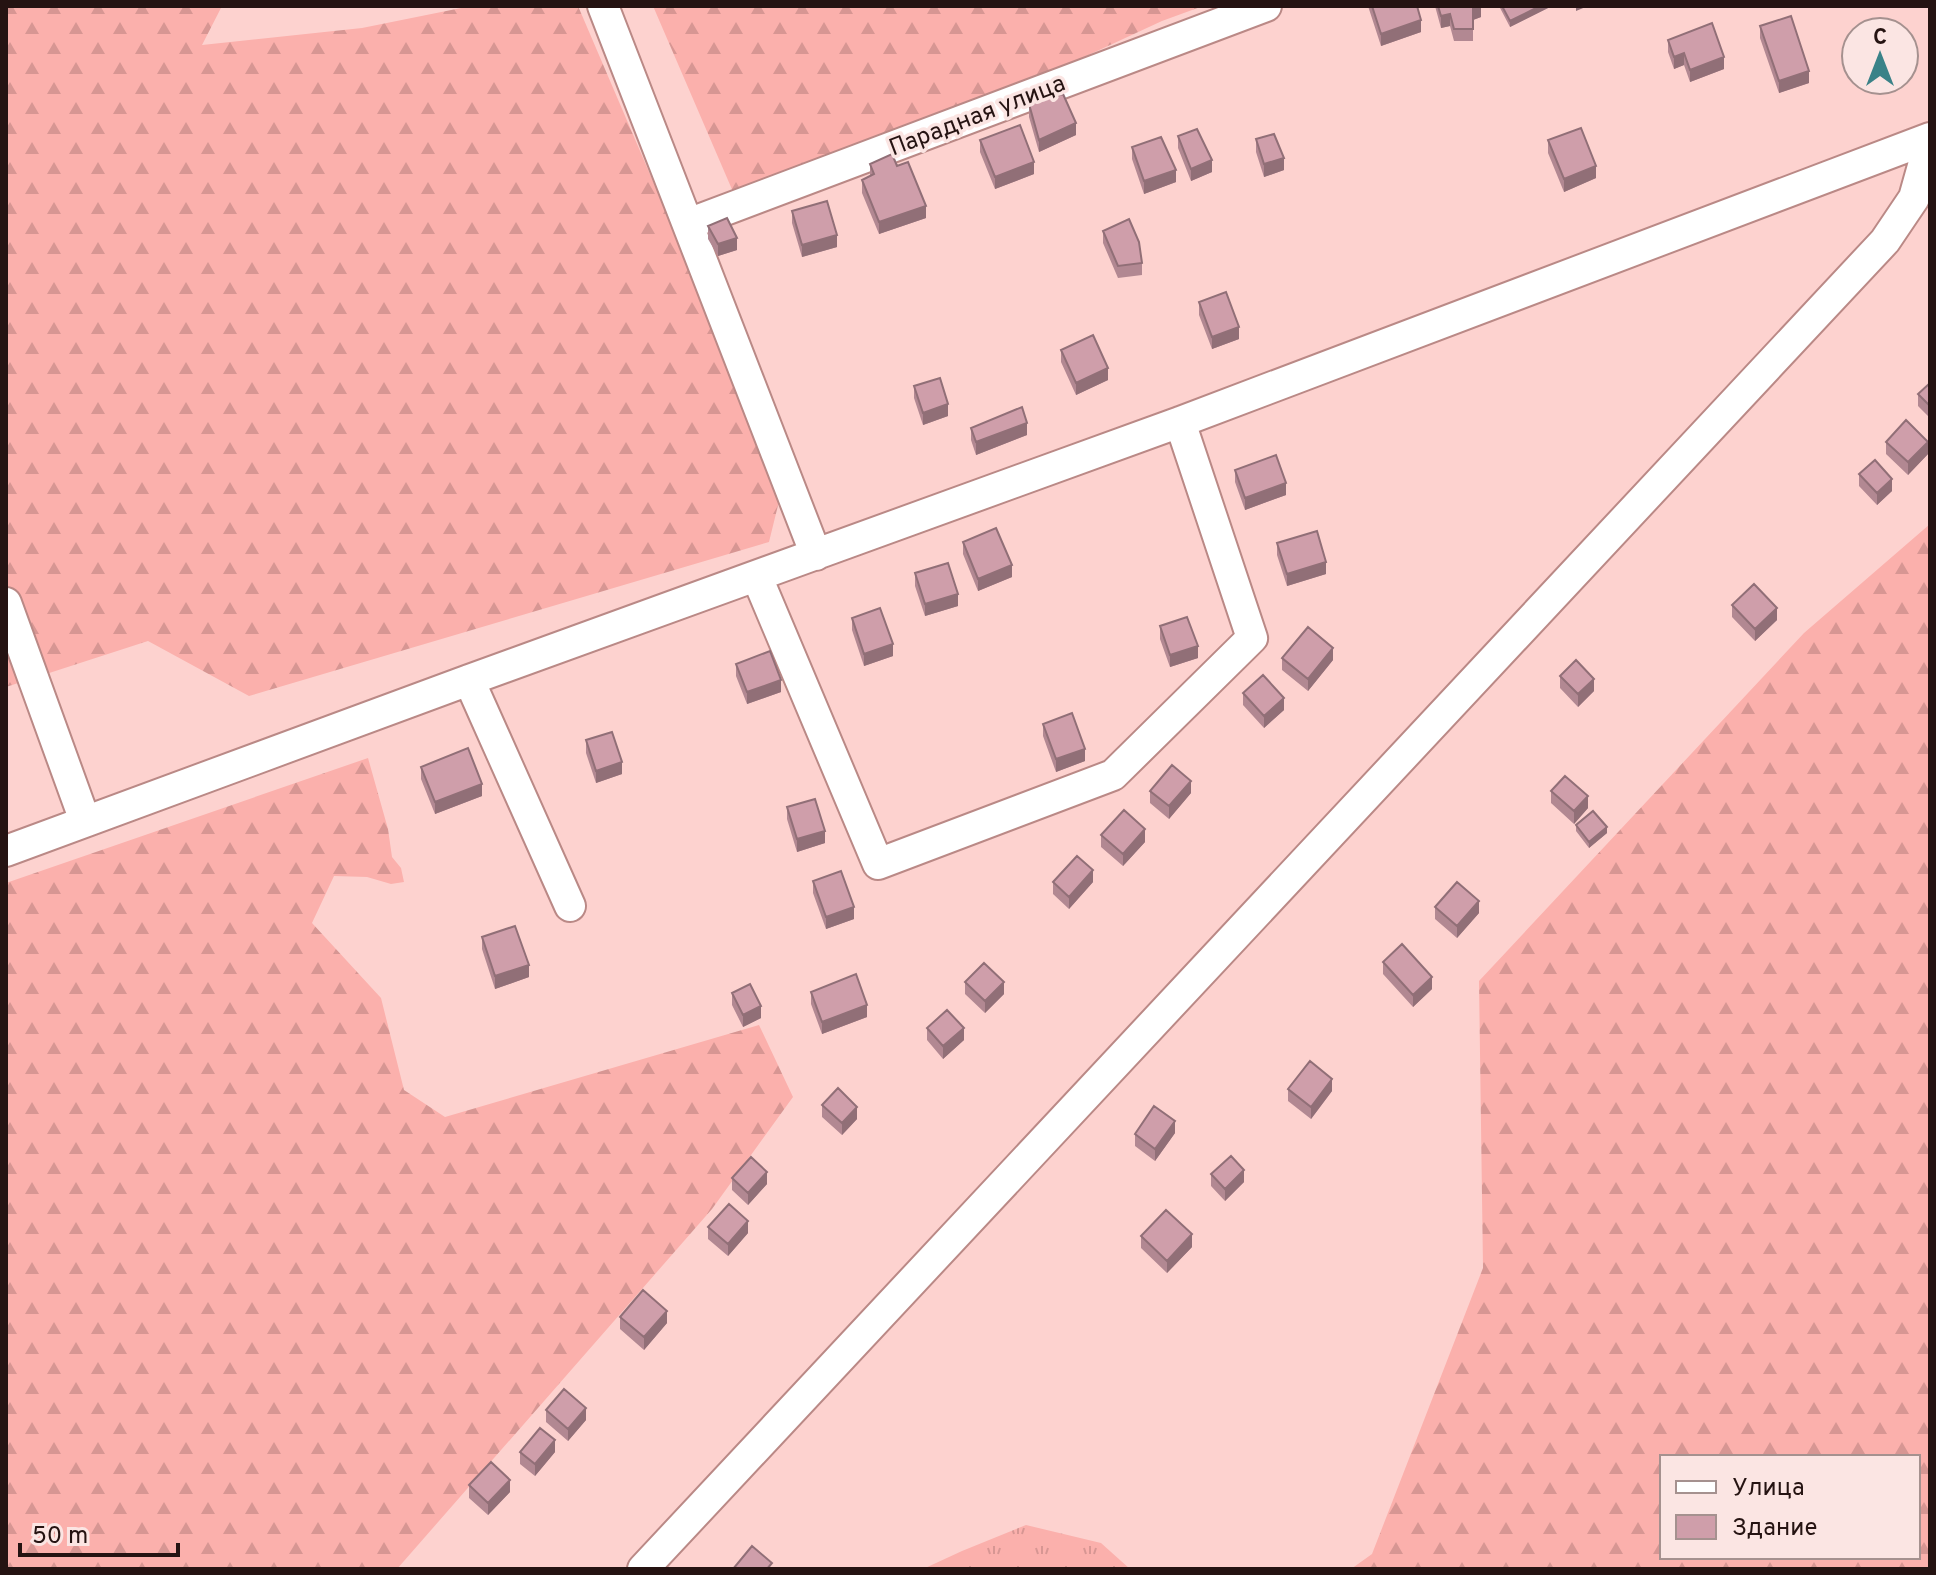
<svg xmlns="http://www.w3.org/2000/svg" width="1936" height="1575" viewBox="0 0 1936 1575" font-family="Overpass,sans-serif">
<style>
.grass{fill:url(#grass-tufts)}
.forest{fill:url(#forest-firs);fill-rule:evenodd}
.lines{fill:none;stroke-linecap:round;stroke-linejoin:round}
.minor-casing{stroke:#ba8986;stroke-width:34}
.minor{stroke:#fff;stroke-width:30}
.wall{fill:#b28892}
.shaded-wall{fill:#916f77}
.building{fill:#cf9eaa;stroke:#916f77;stroke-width:2}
.labels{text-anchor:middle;stroke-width:7;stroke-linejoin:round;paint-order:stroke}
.street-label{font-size:24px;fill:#251312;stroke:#fbe5e3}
</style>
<defs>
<pattern id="grass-tufts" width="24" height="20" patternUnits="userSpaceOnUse" patternTransform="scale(2)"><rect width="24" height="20" fill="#fbb0ac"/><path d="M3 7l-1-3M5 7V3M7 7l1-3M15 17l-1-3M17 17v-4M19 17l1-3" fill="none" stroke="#d79693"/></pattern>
<pattern id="forest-firs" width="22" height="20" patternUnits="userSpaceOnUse" patternTransform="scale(2)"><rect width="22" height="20" fill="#fbb0ac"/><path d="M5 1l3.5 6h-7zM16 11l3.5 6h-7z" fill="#d79693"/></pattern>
</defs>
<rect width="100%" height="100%" fill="#fdd2cf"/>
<path class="grass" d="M1026,1525L1101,1543L1130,1569H923L962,1551Z"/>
<path class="forest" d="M6,6H222L202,45L362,28L471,6H578L783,485L769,542L249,696L148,641L6,687Z
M653,6H1203L1162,21L743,215Z
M1930,524V1569H1351L1372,1554L1483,1268L1479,981L1804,633ZM1662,1457H1918V1557H1662Z
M368,758L388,829L392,857L401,868L404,882L391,884L367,877L334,876L312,923L381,998L404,1090L445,1117L759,1025L793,1097L712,1209L397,1569H6V883Z"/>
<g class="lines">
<g class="minor-casing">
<path id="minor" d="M603,6L816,555
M688,224L1266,6
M757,577L878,864L1113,775L1252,638L1180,422
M6,603L85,821
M469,680L570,906
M6,851L469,680L1180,422L1930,138
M643,1569L1885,241L1914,198L1930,141"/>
</g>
<use href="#minor" class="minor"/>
</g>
<path class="wall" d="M1368,6H1417L1421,32L1381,46Z
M1435,6H1481V17L1473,20V41H1454L1450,26L1441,28Z
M1499,6H1552L1510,27Z
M1760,26L1809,83L1779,93L1760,38Z
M1668,40L1724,69L1690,82L1684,65L1674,69L1668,52Z
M1029,104L1076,135L1039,152L1029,117Z
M1178,136L1212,172L1191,181L1178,148Z
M1256,139L1284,170L1264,177L1256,152Z
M980,140L1034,174L995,189L980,152Z
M1548,140L1596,178L1564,192L1548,153Z
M1132,147L1176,182L1144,194L1132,159Z
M870,164L897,166L926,218L879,234L862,193V180L870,176Z
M792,211L837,247L802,257L792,223Z
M708,226L737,250L718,256L708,239Z
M1103,231L1142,263V275L1118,278L1103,243Z
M1199,302L1239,339L1212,349L1199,315Z
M1061,350L1108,380L1076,395L1061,362Z
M1930,383V418L1918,406V394Z
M914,386L948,416L923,425L914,398Z
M971,428L1027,435L976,455L971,440Z
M1886,442L1928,454L1908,475L1886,454Z
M1235,470L1286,495L1245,510L1235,482Z
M1859,474L1892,491L1877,505L1859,486Z
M963,542L1012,577L978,591L963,554Z
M1277,543L1326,574L1287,586L1277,555Z
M915,573L958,606L925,616L915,586Z
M1732,605L1777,620L1755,641L1732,617Z
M852,618L893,656L864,666L852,630Z
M1160,626L1198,658L1170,667L1160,639Z
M1282,658L1333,660L1308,691L1282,670Z
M736,664L781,692L747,704L736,676Z
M1560,676L1594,691L1578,707L1560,688Z
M1243,693L1284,710L1264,728L1243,705Z
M1043,724L1085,761L1056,772L1043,736Z
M586,740L622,774L596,783L586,753Z
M421,767L482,796L435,814L421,779Z
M1150,791L1191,793L1169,819L1150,803Z
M1551,791L1588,808L1574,824L1551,803Z
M787,807L825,843L797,852L787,819Z
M1576,825L1607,833L1589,848L1576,831Z
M1101,835L1145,842L1123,866L1101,847Z
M813,881L854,919L826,929L813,893Z
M1053,882H1093L1069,909L1053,894Z
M1435,907L1479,913L1457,938L1435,919Z
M482,937L529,977L495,989L482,949Z
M1383,962L1432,989L1413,1007L1383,974Z
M965,982L1004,994L985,1013L965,994Z
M811,992L867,1017L822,1034L811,1004Z
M732,993L761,1018L743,1027L732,1005Z
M927,1028L964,1040L943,1059L927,1040Z
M1288,1089L1332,1091L1311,1119L1288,1101Z
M822,1105L857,1119L842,1135L822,1117Z
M1175,1133L1155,1161L1135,1146V1134Z
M1211,1174L1244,1182L1225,1201L1211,1186Z
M732,1178L767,1184L748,1205L732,1190Z
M708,1227L748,1233L728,1256L708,1239Z
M1141,1236L1192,1247L1167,1273L1141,1248Z
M620,1317L667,1323L644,1350L620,1329Z
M546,1410L586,1420L568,1441L546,1422Z
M520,1452H555L535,1476L520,1464Z
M469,1485L510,1492L488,1515L469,1498Z"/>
<path class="shaded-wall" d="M1477,6H1481V17L1473,20V41V8Z
M1540,6H1552L1510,27V21Z
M1576,6H1588L1576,11Z
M1450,14V26L1441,28V16Z
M1421,20V32L1381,46V34Z
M1684,53V65L1674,69V57Z
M1724,57V69L1690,82V70Z
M1809,71V83L1779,93V81Z
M1076,123V135L1039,152V140Z
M1284,158V170L1264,177V164Z
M1212,160V172L1191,181V169Z
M1034,162V174L995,189V177Z
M1596,166V178L1564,192V179Z
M1176,170V182L1144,194V181Z
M926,206V218L879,234V222Z
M837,235V247L802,257V245Z
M737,238V250L718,256V244Z
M1239,327V339L1212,349V337Z
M1108,368V380L1076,395V383Z
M948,404V416L923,425V413Z
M1027,423V435L976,455V442Z
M1928,442V454L1908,475V462Z
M1892,479V491L1877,505V493Z
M1286,483V495L1245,510V498Z
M1326,562V574L1287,586V574Z
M1012,565V577L978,591V579Z
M958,594V606L925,616V604Z
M1777,608V620L1755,641V629Z
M893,644V656L864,666V654Z
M1198,646V658L1170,667V655Z
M1333,648V660L1308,691V679Z
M1594,679V691L1578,707V694Z
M781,680V692L747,704V692Z
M1284,698V710L1264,728V716Z
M1085,749V761L1056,772V759Z
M622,762V774L596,783V771Z
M1191,781V793L1169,819V806Z
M482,784V796L435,814V802Z
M1588,796V808L1574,824V811Z
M1607,827V833L1589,848V842Z
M1145,829V842L1123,866V854Z
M825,831V843L797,852V839Z
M1093,870V882L1069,909V897Z
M1479,901V913L1457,938V926Z
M854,907V919L826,929V917Z
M529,965V977L495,989V976Z
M1432,977V989L1413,1007V995Z
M1004,982V994L985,1013V1001Z
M867,1005V1017L822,1034V1022Z
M761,1006V1018L743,1027V1015Z
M964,1028V1040L943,1059V1046Z
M1332,1079V1091L1311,1119V1107Z
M857,1107V1119L842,1135V1123Z
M1175,1121V1133L1155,1161V1149Z
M1244,1170V1182L1225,1201V1189Z
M767,1172V1184L748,1205V1193Z
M748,1221V1233L728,1256V1244Z
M1192,1234V1247L1167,1273V1261Z
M667,1311V1323L644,1350V1337Z
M586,1408V1420L568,1441V1429Z
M555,1440V1452L535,1476V1464Z
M510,1480V1492L488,1515V1503Z"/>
<path class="building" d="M1372,6H1417L1421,20L1381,34Z
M1438,6H1477L1473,8V29H1454L1450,14L1441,16Z
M1502,6H1540L1510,21Z
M1791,16L1809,71L1779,81L1760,26Z
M1712,23L1724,57L1690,70L1684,53L1674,57L1668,40Z
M1063,94L1076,123L1039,140L1029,104Z
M1020,125L1034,162L995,177L980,140Z
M1581,128L1596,166L1564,179L1548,140Z
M1197,129L1212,160L1191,169L1178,136Z
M1274,134L1284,158L1264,164L1256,139Z
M1161,137L1176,170L1144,181L1132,147Z
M892,154L897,166L908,162L926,206L879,222L862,180L874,174L870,164Z
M827,201L837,235L802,245L792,211Z
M727,218L737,238L718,244L708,226Z
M1129,219L1139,242L1142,263L1118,266L1103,231Z
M1226,292L1239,327L1212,337L1199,302Z
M1093,335L1108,368L1076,383L1061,350Z
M940,378L948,404L923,413L914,386Z
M1930,383V406L1918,394Z
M1022,407L1027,423L976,442L971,428Z
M1906,420L1928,442L1908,462L1886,442Z
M1276,455L1286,483L1245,498L1235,470Z
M1875,460L1892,479L1877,493L1859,474Z
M996,528L1012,565L978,579L963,542Z
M1317,531L1326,562L1287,574L1277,543Z
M948,563L958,594L925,604L915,573Z
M1754,584L1777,608L1755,629L1732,605Z
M880,608L893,644L864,654L852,618Z
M1187,617L1198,646L1170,655L1160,626Z
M1308,627L1333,648L1308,679L1282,658Z
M770,651L781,680L747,692L736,664Z
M1576,660L1594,679L1578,694L1560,676Z
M1263,675L1284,698L1264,716L1243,693Z
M1072,713L1085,749L1056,759L1043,724Z
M612,732L622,762L596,771L586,740Z
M468,748L482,784L435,802L421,767Z
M1172,765L1191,781L1169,806L1150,791Z
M1565,776L1588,796L1574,811L1551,791Z
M815,799L825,831L797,839L787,807Z
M1124,810L1145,829L1123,854L1101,835Z
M1593,811L1607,827L1589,842L1576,825Z
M1077,856L1093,870L1069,897L1053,882Z
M841,871L854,907L826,917L813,881Z
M1457,882L1479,901L1457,926L1435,907Z
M515,926L529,965L495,976L482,937Z
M1402,944L1432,977L1413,995L1383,962Z
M984,963L1004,982L985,1001L965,982Z
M856,974L867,1005L822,1022L811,992Z
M750,984L761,1006L743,1015L732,993Z
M947,1010L964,1028L943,1046L927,1028Z
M1310,1061L1332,1079L1311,1107L1288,1089Z
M838,1088L857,1107L842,1123L822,1105Z
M1154,1106L1175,1121L1155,1149L1135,1134Z
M1231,1156L1244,1170L1225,1189L1211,1174Z
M751,1157L767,1172L748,1193L732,1178Z
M729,1204L748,1221L728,1244L708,1227Z
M1166,1210L1192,1234L1167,1261L1141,1236Z
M643,1290L667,1311L644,1337L620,1317Z
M564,1389L586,1408L568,1429L546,1410Z
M540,1428L555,1440L535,1464L520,1452Z
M491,1462L510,1480L488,1503L469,1485Z
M752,1546L772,1563L767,1569H733Z"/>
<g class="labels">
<g class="street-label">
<text transform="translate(977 115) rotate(-21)" y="8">Парадная улица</text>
</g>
</g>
<rect width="1936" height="1575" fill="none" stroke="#251312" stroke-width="16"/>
<rect x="1660" y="1455" width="260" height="104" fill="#fbe5e3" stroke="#a5918f" stroke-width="2"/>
<rect x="1676" y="1481" width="40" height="12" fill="#ffffff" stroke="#a5918f" stroke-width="2"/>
<text x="1732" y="1495" font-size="24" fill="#251312">Улица</text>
<rect x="1676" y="1515" width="40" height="24" fill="#cf9eaa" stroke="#a5918f" stroke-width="2"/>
<text x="1732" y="1535" font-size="24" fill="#251312">Здание</text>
<g transform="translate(1880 56)"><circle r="38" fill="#fbe5e3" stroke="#a5918f" stroke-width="2"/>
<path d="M0-6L14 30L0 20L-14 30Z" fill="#3a8288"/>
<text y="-12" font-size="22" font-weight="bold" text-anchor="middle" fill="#251312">С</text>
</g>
<path d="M20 1543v12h158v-12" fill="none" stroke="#251312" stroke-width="4"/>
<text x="32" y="1543" font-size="24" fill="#251312" stroke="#fbe5e3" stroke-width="6" paint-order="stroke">50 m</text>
</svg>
